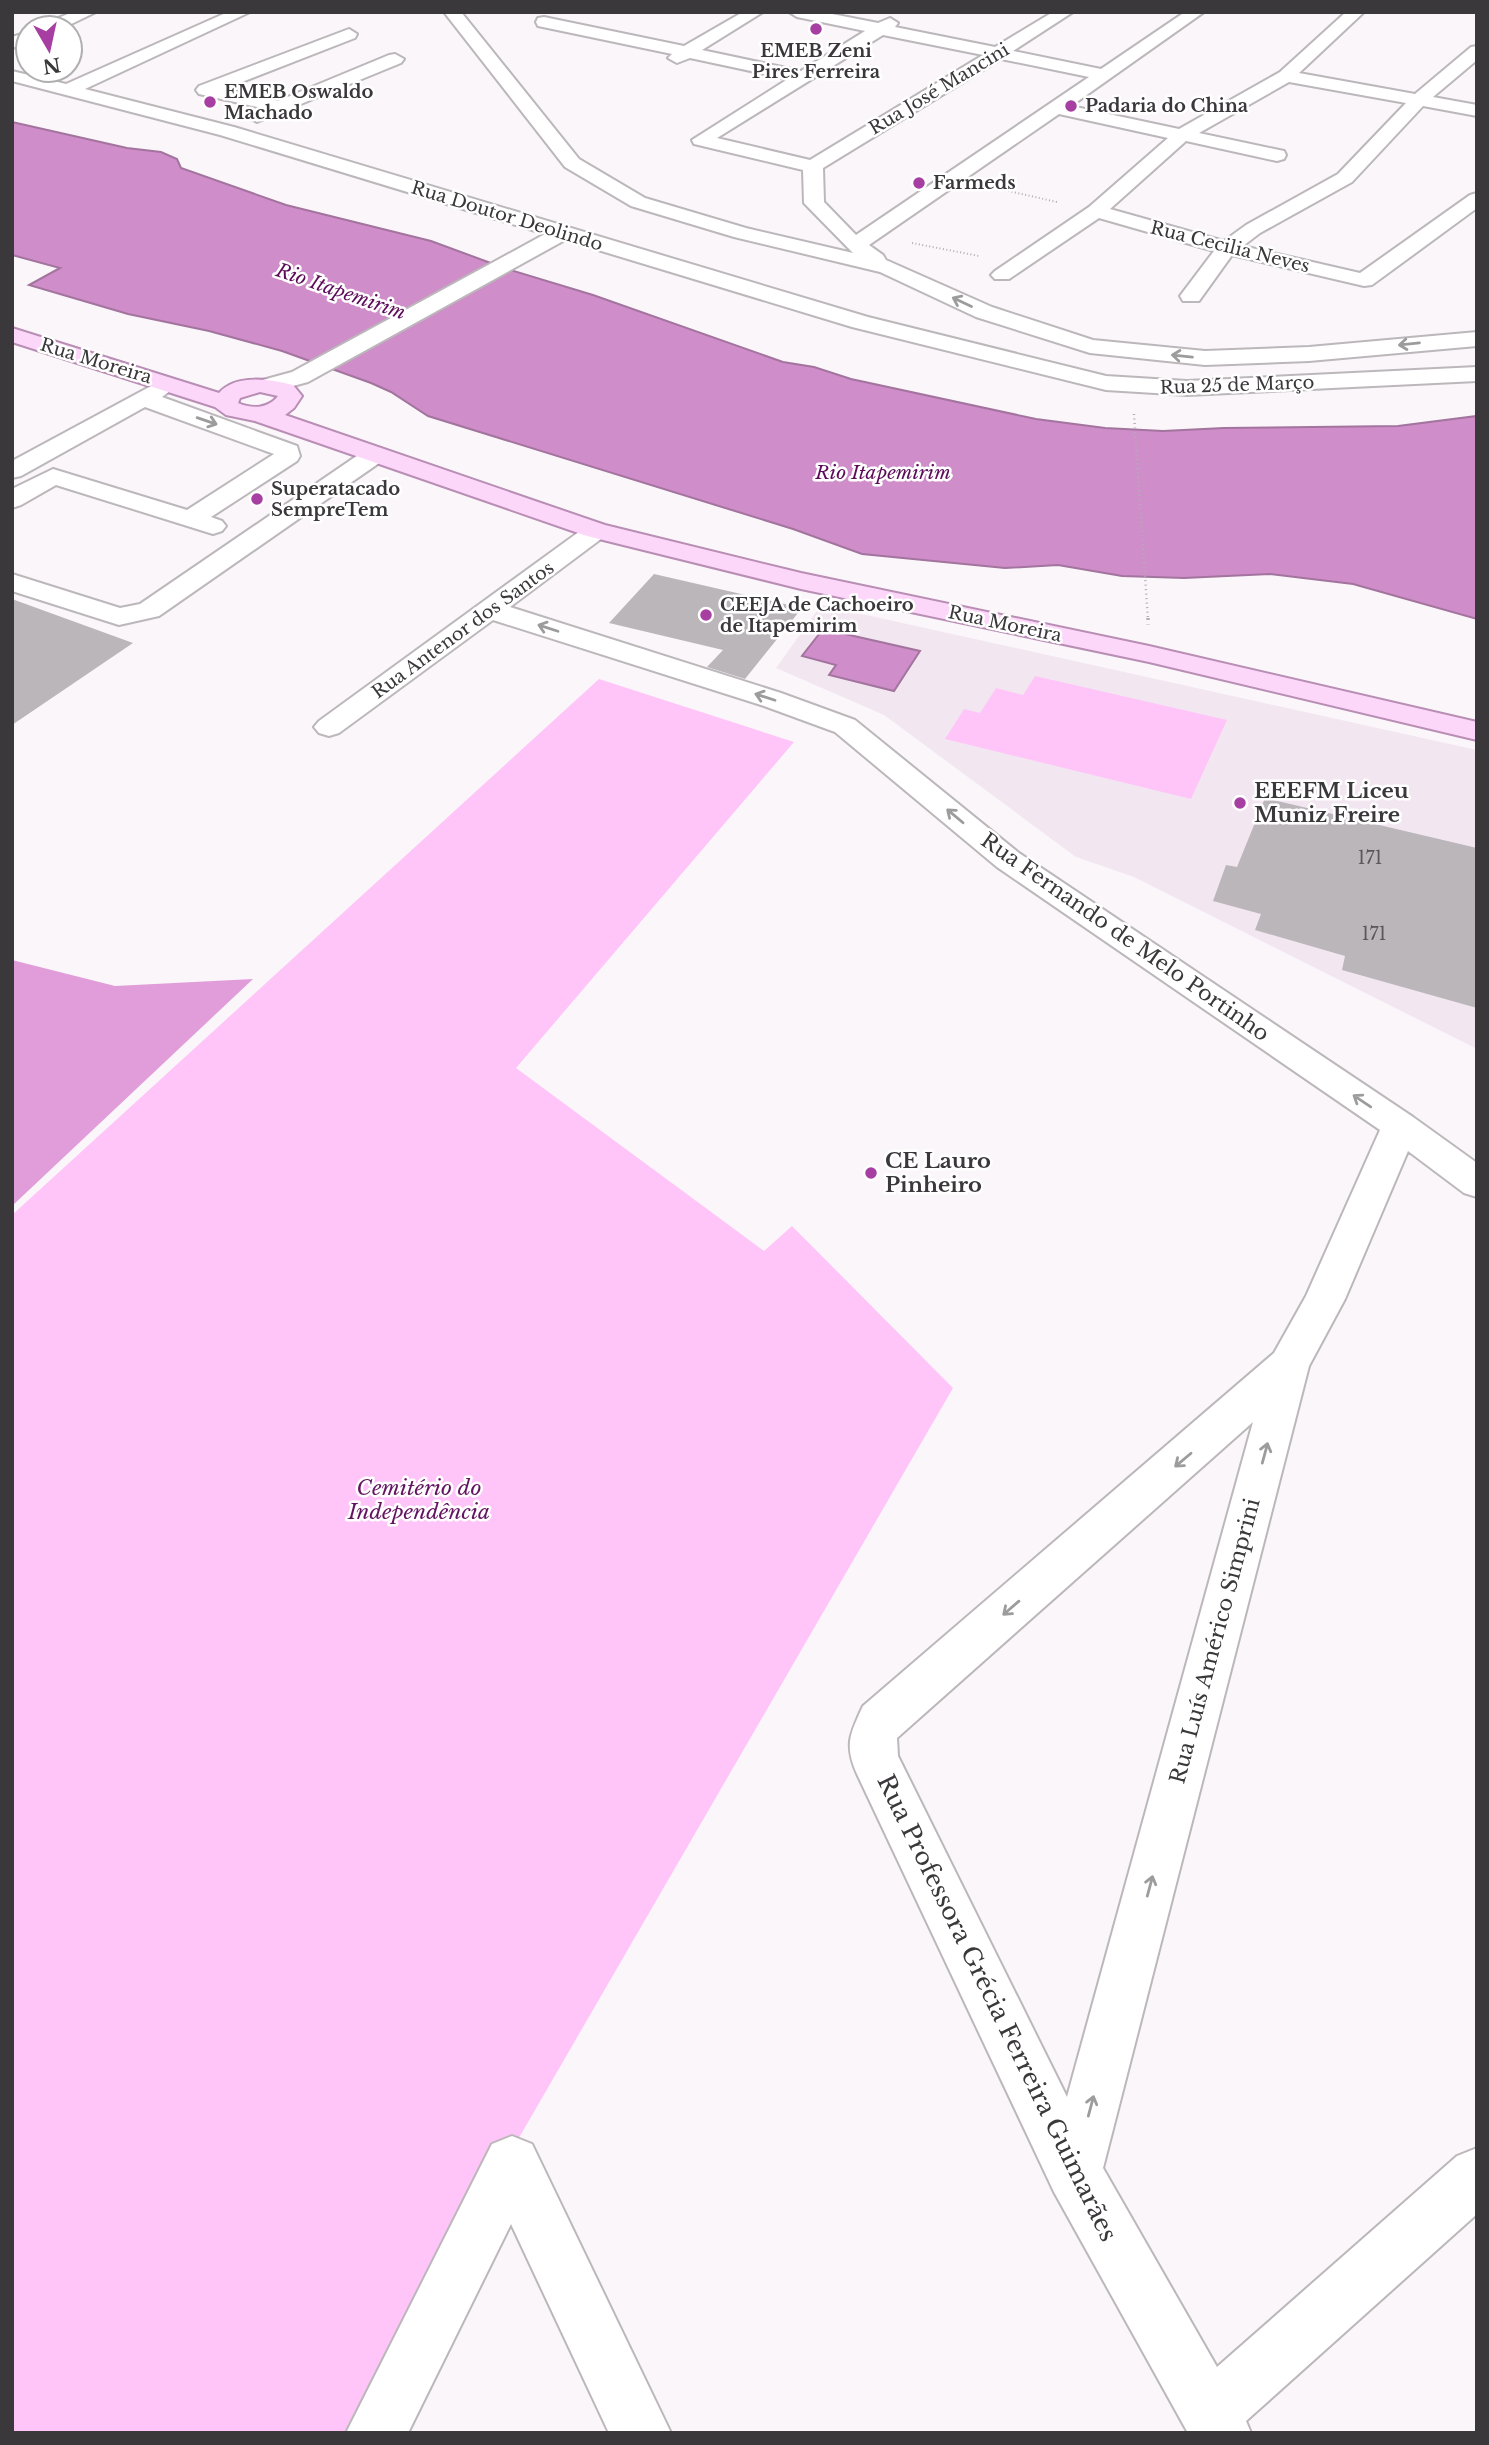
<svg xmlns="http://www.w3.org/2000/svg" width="1489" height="2445" viewBox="0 0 1489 2445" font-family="'Libre Baskerville',serif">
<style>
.built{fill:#f2e7f0}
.green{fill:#ffc5f9}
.forest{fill:#e09dda}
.water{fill:#cf8dc9;stroke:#a2749e;stroke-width:2}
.building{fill:#bbb6ba}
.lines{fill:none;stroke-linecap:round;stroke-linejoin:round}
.minor-casing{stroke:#bcb7bb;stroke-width:4}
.major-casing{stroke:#b88eb4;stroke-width:4}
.path-far2{stroke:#b3afb2;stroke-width:2;stroke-dasharray:1 2.5;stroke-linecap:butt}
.path-far1{stroke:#b3afb2;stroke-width:2.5;stroke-dasharray:1 3.5;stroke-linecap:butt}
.path{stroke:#b3afb2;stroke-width:3.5;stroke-dasharray:2 4.5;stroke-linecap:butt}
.minor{fill:#fff;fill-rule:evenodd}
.major{fill:#fdd7fa;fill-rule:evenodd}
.oneway{stroke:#9c9c9c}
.poi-dot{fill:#a63fa1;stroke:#fff;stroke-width:2.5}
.labels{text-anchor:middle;stroke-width:5;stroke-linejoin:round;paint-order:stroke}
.far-poi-label{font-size:18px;font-weight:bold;fill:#3a383a;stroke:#fff;text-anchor:start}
.far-street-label{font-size:18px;fill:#3a383a;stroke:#fff}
.number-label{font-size:18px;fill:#5a585a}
.far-water-label{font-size:19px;font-style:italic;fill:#5c0b59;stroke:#fff}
.poi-label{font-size:21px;font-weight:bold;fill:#3a383a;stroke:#fff;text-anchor:start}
.street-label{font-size:21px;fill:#3a383a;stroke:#fff}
.park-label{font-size:21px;font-style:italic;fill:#631460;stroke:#fff}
.near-street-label{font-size:24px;fill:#3a383a;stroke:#fff}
</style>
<rect width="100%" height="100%" fill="#fbf6fa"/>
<path class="built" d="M821,605L1477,750V1049L1134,877L1076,857L884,715L776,668Z"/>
<path class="green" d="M1035,676L1227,720L1191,799L945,739L964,709L980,713L996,688L1023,695Z
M599,679L794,742L516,1068L764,1251L792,1226L953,1388L348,2433H12V1215Z"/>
<path class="forest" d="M12,960L115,986L253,979L12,1206Z"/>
<path class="water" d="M12,122L127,148L161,152L177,159L181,168L286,205L431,241L507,269L593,295L783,362L814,367L851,379L1036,419L1105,428L1163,431L1224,428L1398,426L1477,416V619L1353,584L1270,574L1184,578L1122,576L1058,565L1005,568L862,554L793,529L428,416L391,392L371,383L282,351L209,331L128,314L29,285L60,268L12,255Z
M823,629L920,651L894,691L829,675L836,665L802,656Z"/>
<path class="building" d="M654,574L802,608L745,679L707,667L723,650L609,623Z
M12,599L133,643L12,725Z
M1265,798L1477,848V1008L1342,970L1345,956L1255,930L1261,914L1213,901L1226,865L1237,867Z"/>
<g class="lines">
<g class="minor-casing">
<path id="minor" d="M73,12H96L63,28H41L43,24Z
M228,12H250L85,89L234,127L868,317L1106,376L1187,381L1477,367V381L1187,395L1106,390L852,327L565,240L308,382L267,393L259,391L255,386L259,381L292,372L545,234L220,135L12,81V71L66,84Z
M444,12H461L579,159L645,198L746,228L853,253L804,203L803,170L694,144L692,140L788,79L690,58L677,63L668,58L672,54L538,26L536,22L538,18L544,17L684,46L743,12H763L702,50L801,71L865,31L797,17L789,12H822L878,23L890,18L898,23L895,27L995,47L1053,12H1073L1013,51L1101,69L1185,12H1204L1071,106L1179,129L1280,72L1346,12H1364L1299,73L1415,94L1471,47L1477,46V60L1433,97L1477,105V116L1423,106L1352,182L1260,233L1243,246L1360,273L1470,195L1477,193V208L1372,285L1364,286L1232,255L1199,301H1183L1180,296L1214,251L1099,218L1009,279H995L991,275L995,271L1089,207L1168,138L1059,114L869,245L883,255L886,260L992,307L1093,340L1205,351L1309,347L1477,332V346L1309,361L1205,365L1090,353L976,317L880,272L734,237L631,206L565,167ZM883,35L983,55L810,160L717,138ZM1001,59L1089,77L856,235L824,202L823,168ZM1289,82L1406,103L1338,174L1246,225L1224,241L1110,209L1186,141L1277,161L1284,159L1286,155L1284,151L1199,133Z
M349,29L357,34L355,38L224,89L278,101L389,55L395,54L404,59L401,63L257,122L248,117L262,108L199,94L196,90L199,86Z
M28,32V43L12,48V37Z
M166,378L174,380L178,385L162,397L297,446L300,456L297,461L211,517L222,521L226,526L222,531L213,534L56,485L21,505L12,508V489L53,469L187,510L274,454L145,407L21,476L12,478V461Z
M373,449L382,451L385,456L382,461L159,616L119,625L12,591V574L120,608L140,604L364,451Z
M596,523L605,526L609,531L605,536L510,607L781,693L855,720L1019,853L1413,1117L1477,1163V1197L1464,1193L1408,1151L1345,1299L1309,1366L1103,2168L1217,2367L1457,2156L1477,2148V2214L1246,2421L1251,2433H1188L1054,2192L857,1774C844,1745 850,1734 863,1706L1274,1353L1306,1296L1380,1130L997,867L835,732L761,705L493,620L339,733L329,736L319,733L314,727L319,721L587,526ZM1253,1422L1067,2097L898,1756L897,1738Z
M512,2136L532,2144L671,2433H609L511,2224L408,2433H346L492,2144Z"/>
</g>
<g class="major-casing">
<path id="major" d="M12,328L219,393C237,373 271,380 293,385L302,396L294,408L285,415L605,525L801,573L1149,646L1477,722V740L1149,662L801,589L587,536L255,421L226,415L215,407L12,342ZM260,392L278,396C268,409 252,409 238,403L240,398Z"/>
</g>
<path class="path-far2" d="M991,187L1057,202
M912,243L979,256"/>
<path class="path-far1" d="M1134,414L1148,620"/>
<path class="path" d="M1148,618V625"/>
<use href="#minor" class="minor"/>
<use href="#major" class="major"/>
</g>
<defs><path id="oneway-shaft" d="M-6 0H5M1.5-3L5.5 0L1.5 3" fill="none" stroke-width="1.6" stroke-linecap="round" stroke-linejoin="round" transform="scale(1.75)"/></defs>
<g class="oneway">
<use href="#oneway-shaft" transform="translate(962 302) rotate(-155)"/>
<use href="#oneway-shaft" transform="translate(1409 344) rotate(174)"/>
<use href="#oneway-shaft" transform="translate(1182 356) rotate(-174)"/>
<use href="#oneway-shaft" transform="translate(207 421) rotate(19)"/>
<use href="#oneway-shaft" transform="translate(548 628) rotate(-162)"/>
<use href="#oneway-shaft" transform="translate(765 697) rotate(-162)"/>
<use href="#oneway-shaft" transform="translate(955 816) rotate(-140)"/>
<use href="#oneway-shaft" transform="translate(1362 1101) rotate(-146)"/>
<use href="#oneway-shaft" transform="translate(1265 1453) rotate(-75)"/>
<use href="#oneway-shaft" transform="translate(1183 1460) rotate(140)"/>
<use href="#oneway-shaft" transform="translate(1011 1608) rotate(139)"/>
<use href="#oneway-shaft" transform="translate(1150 1886) rotate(-75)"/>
<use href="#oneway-shaft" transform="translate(1091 2106) rotate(-75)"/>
</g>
<g class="poi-dot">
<circle cx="816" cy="29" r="7"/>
<circle cx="210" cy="102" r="7"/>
<circle cx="1071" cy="106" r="7"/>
<circle cx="919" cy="183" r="7"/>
<circle cx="257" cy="499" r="7"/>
<circle cx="706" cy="615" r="7"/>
<circle cx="1240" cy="803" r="7"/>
<circle cx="871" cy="1173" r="7"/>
</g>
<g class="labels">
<g class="far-poi-label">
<text x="816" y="57" text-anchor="middle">EMEB Zeni<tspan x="816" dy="21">Pires Ferreira</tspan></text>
<text x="224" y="98">EMEB Oswaldo<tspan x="224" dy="21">Machado</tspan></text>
<text x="1085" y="112">Padaria do China</text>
<text x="933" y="189">Farmeds</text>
<text x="271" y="495">Superatacado<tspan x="271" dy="21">SempreTem</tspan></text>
<text x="720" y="611">CEEJA de Cachoeiro<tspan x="720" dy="21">de Itapemirim</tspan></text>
</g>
<g class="far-street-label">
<text transform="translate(939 89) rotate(-31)" y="6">Rua José Mancini</text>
<text transform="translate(507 216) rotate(17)" y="6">Rua Doutor Deolindo</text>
<text transform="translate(1230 247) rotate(14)" y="6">Rua Cecilia Neves</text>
<text transform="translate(96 361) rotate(17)" y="6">Rua Moreira</text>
<text transform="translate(1237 385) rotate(-2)" y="6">Rua 25 de Março</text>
<text transform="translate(1005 624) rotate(12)" y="6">Rua Moreira</text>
<text transform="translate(463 630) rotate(-36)" y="6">Rua Antenor dos Santos</text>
</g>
<g class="number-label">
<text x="1370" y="864">171</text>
<text x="1374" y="940">171</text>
</g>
<g class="far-water-label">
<text transform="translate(341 291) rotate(19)" y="7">Rio Itapemirim</text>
<text x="883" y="479">Rio Itapemirim</text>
</g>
<g class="poi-label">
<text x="1254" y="798">EEEFM Liceu<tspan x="1254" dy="24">Muniz Freire</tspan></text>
<text x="885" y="1168">CE Lauro<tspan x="885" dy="24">Pinheiro</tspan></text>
</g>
<g class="street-label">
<text transform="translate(1125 937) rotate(35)" y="7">Rua Fernando de Melo Portinho</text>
<text transform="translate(1215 1641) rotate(-75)" y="7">Rua Luís Américo Simprini</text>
</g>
<g class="park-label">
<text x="419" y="1495">Cemitério do<tspan x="419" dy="24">Independência</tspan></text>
</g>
<g class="near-street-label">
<text transform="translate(997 2008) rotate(64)" y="8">Rua Professora Grécia Ferreira Guimarães</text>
</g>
</g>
<rect width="1489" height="2445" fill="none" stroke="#3a383a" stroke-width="28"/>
<g transform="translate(49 49) rotate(171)"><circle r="33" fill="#ffffff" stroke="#b0afb0" stroke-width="2"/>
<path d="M0-5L12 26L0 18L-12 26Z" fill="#a63fa1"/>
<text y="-10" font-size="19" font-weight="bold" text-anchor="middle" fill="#3a383a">N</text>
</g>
</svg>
